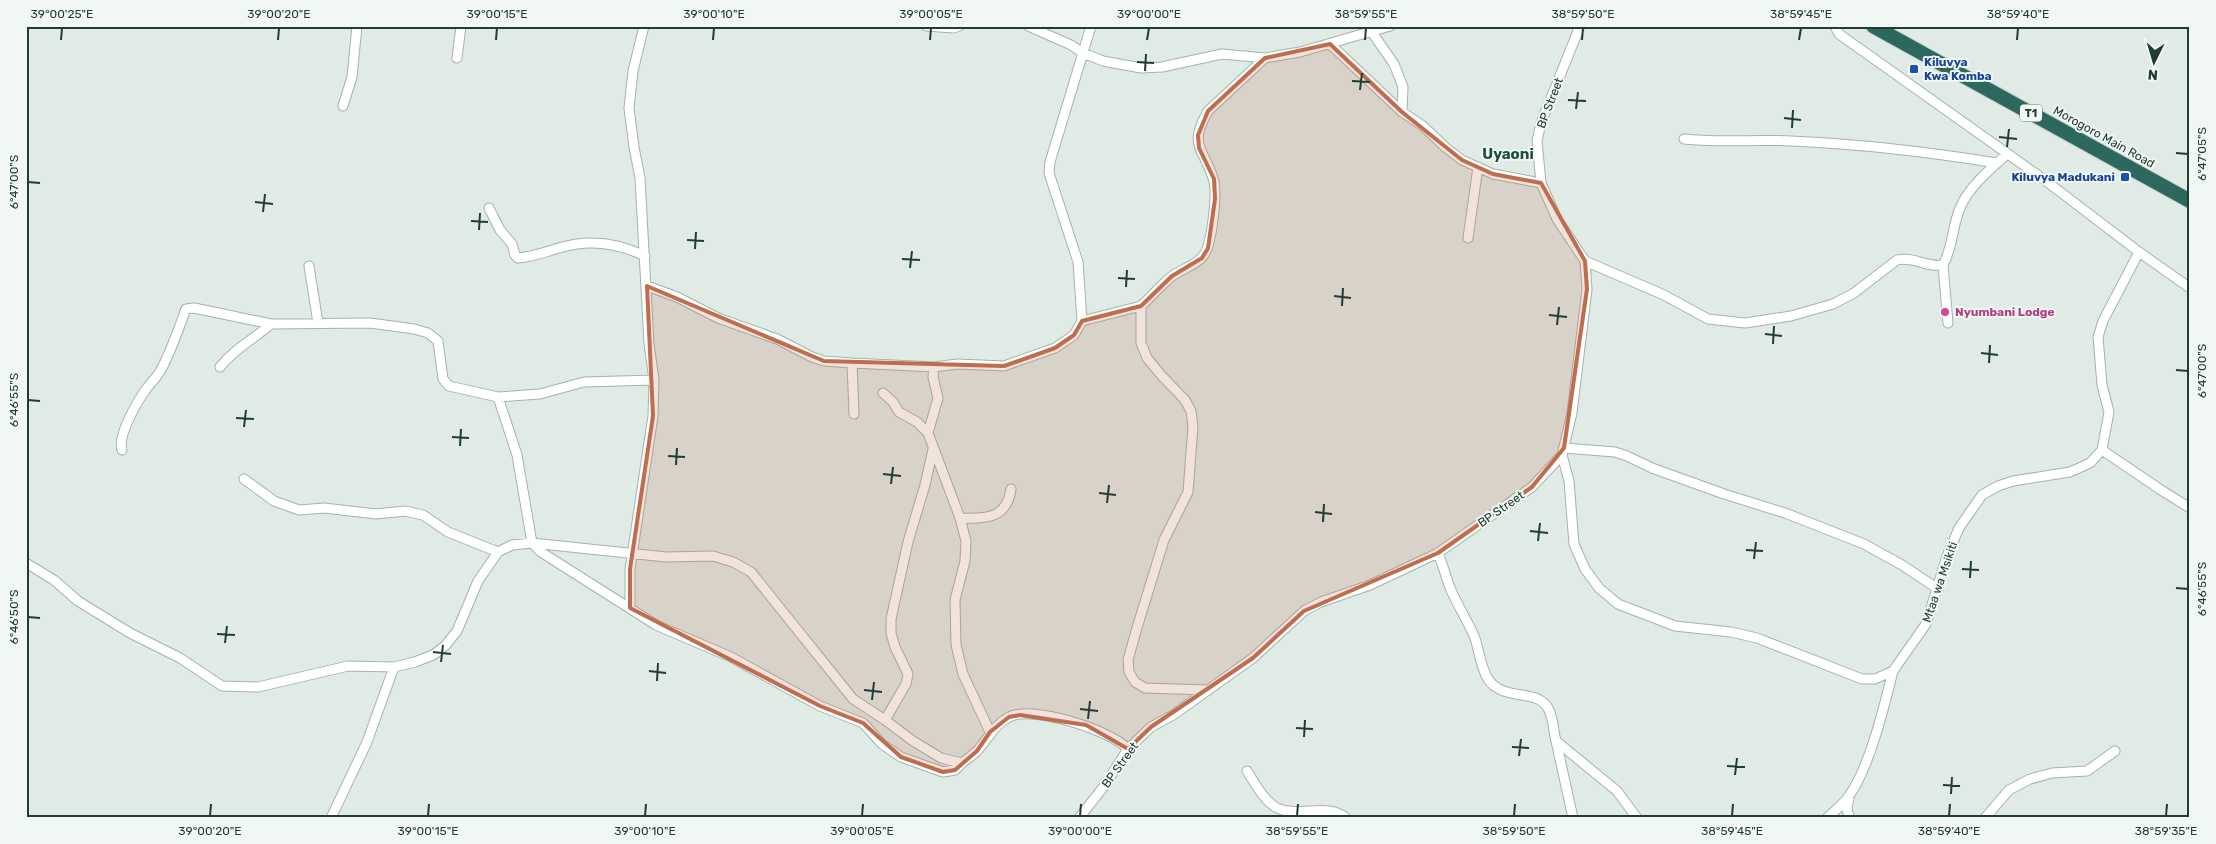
<svg xmlns="http://www.w3.org/2000/svg" width="2216" height="844" viewBox="0 0 2216 844" font-family="Rubik,sans-serif">
<style>
.lines{fill:none;stroke-linecap:round;stroke-linejoin:round}
.minor-casing{stroke:#a3b3ad;stroke-width:11}
.highway-casing{stroke:#c1c8c6;stroke-width:16}
.minor{stroke:#fff;stroke-width:9}
.highway{stroke:#2c685d;stroke-width:14}
.marked{fill:#be6e4e;fill-opacity:0.2;stroke:#be6e4e;stroke-width:4;stroke-linejoin:round}
.ticks{fill:none;stroke:#213c35;stroke-width:2}
.transit-dot{fill:#1a4fb4;stroke:#f1f8f4;stroke-width:2}
.hotel-dot{fill:#d1479c;stroke:#f1f8f4;stroke-width:2}
.labels{text-anchor:middle;stroke-width:4;stroke-linejoin:round;paint-order:stroke}
.shield{fill:#f1f8f4;stroke:#5f746e;stroke-width:1}
.shield-label{font-size:11px;font-weight:bold;fill:#213c35}
.transit-label{font-size:12px;font-weight:bold;fill:#164399;stroke:#f1f8f4;text-anchor:start}
.street-label{font-size:12px;fill:#213c35;stroke:#f1f8f4}
.hotel-label{font-size:12px;font-weight:bold;fill:#b23c85;stroke:#f1f8f4;text-anchor:start}
.quarter-label{font-size:15px;font-weight:bold;fill:#1d4e43;stroke:#f1f8f4}
.neatline{fill:none;stroke:#213c35;stroke-width:2}
.ticks-label{font-size:12px;text-anchor:middle;fill:#213c35}
</style>
<rect width="100%" height="100%" fill="#e0ebe6"/>
<g class="lines">
<g class="minor-casing">
<path id="minor" d="M926,26L954,28L959,26
M1028,26L1071,45L1083,53L1103,61L1141,68L1162,67L1222,54L1265,58L1300,52L1390,26
M1835,26L1839,34L2046,181L2139,252L2190,288
M1371,31L1394,64L1403,87L1402,112
M1330,44L1402,112L1423,126L1445,147L1462,160L1493,174L1541,183
M457,58L461,26
M343,106L352,77L357,26
M1684,139C1720,143 1755,139 1791,141C1860,144 1929,152 1997,163
M489,208L500,230L512,244L515,255L518,258C533,257 545,252 559,248C588,239 618,243 645,256
M1468,238L1478,167
M1585,261L1664,295L1708,319L1745,323L1791,316L1833,304L1854,293L1897,260C1914,256 1927,268 1943,265C1953,247 1952,227 1960,208C1968,188 1990,169 2006,155
M1943,265L1948,323
M309,266L318,323
M647,286L677,297L718,318L777,339L812,357L824,361L852,363L934,367L957,364L1004,366L1055,348L1074,335L1082,321L1141,306
M1082,321L1078,262L1049,173L1050,162L1091,26
M852,363L854,414
M220,367C234,349 254,339 271,324
M934,367L933,377L938,398L928,433L960,518L966,541L965,561L955,600L956,645L963,674L990,732
M883,393L893,402L899,412L917,422L928,433
M498,397L517,455L532,543L541,552L656,625L731,657L820,706L863,723L882,744L901,757L943,772L955,770L962,763
M1564,448L1615,452L1627,456L1652,468L1724,494L1785,513L1864,544L1902,565L1938,589
M122,450C117,436 138,400 147,388C152,381 160,374 163,366C172,348 179,328 186,309L194,308L271,324L370,323L414,329L428,333L438,341L443,379L449,386L498,397L540,394L584,382L654,380
M2102,450L2161,490L2190,508
M1562,455L1569,481L1574,544L1585,569L1599,588L1618,604L1675,626L1731,632L1757,638L1862,679H1875L1893,671L1926,624L1947,556L1959,528L1982,495L1998,486L2013,481L2070,472L2090,463L2102,450L2109,412L2102,385L2098,337L2103,321L2139,252
M244,479L274,501L299,510L324,508L376,514L405,511L423,515L448,532L498,552
M960,518C985,519 1007,519 1011,489
M1438,553C1443,565 1446,578 1451,590C1458,606 1468,622 1475,638C1479,651 1481,668 1488,679C1503,702 1537,688 1548,708C1554,719 1553,730 1556,741L1617,791L1637,818
M26,563L54,580L78,601L130,633L180,658L222,686L258,687L348,666L394,667L415,662L433,655L445,646L457,631L478,581L498,552L512,545L532,543L666,557L713,556L733,562L751,572L853,699L885,720L913,741L941,758L962,763C967,759 973,755 977,751C988,739 994,725 1009,717C1033,705 1110,730 1128,749
M630,608V569L653,416L654,380L649,344L640,178L634,147L629,108L633,71L644,26
M1207,690L1145,688L1135,682L1129,672L1128,660L1136,631L1164,540L1188,492L1193,426L1191,411L1185,400L1161,375L1147,358L1141,343V306C1151,297 1160,286 1171,277C1180,269 1196,266 1203,256C1212,246 1218,191 1213,178C1203,147 1188,146 1208,111L1265,58
M885,720L906,684L908,674L895,647L891,633V619L908,542L925,485L933,449
M1556,741L1573,818
M1247,771C1255,783 1264,801 1277,808C1298,818 1328,802 1346,818
M1849,796L1847,810L1850,818
M331,818L367,742L394,667
M1079,818L1105,785L1128,749L1151,727L1173,715L1253,658L1304,611L1321,602L1370,585L1438,553L1532,487L1562,455L1572,413L1587,289L1585,261L1557,219L1541,183L1537,141L1541,123L1580,26
M1827,818C1834,811 1844,804 1849,796C1870,766 1884,707 1893,671
M1985,818L2009,790L2030,779L2052,773L2087,771L2115,751"/>
</g>
<g class="highway-casing">
<path id="highway" d="M1873,26L2190,201"/>
</g>
<use href="#minor" class="minor"/>
<use href="#highway" class="highway"/>
</g>
<path class="marked" d="M1330,44L1402,112L1462,160L1493,174L1541,183L1585,261L1587,289L1564,448L1532,487L1438,553L1304,611L1253,658L1151,727L1128,749L1086,725L1020,715L1009,717L990,732L977,751L955,770L943,772L901,757L863,723L820,706L630,608V569L653,416L647,286L824,361L1004,366L1055,348L1074,335L1082,321L1141,306L1172,276L1202,258L1208,248L1215,199L1214,179L1199,148L1198,135L1208,111L1265,58Z"/>
<path class="ticks" d="M61,40L62,28M278,40L279,28M496,40L497,28M713,40L714,28M930,40L931,28M1147,40L1149,28M1365,40L1366,28M1582,40L1583,28M1799,40L1801,28M2017,40L2018,28M1137,62L1154,63M1145,71L1146,54M1352,81L1370,82M1360,90L1362,73M1568,100L1586,101M1576,109L1578,92M1784,118L1801,120M1792,128L1793,110M1999,137L2017,139M2007,147L2009,129M2176,153L2188,154M28,182L40,183M255,202L273,204M263,212L265,194M471,221L488,222M479,230L480,213M687,240L704,241M695,249L696,232M902,259L920,260M910,268L912,251M1118,278L1135,279M1126,287L1127,270M1334,296L1351,298M1342,306L1343,288M1549,315L1567,317M1557,325L1559,307M1765,334L1782,336M1773,344L1774,326M1981,353L1998,355M1989,363L1990,345M2176,370L2188,371M28,400L40,401M236,418L254,419M244,427L246,410M452,437L469,438M460,446L461,429M668,456L685,457M676,465L677,448M883,474L901,476M891,484L893,467M1099,493L1116,495M1107,503L1109,485M1315,512L1332,514M1323,522L1324,504M1530,531L1548,533M1538,541L1540,523M1746,550L1763,551M1754,559L1756,542M1962,569L1979,570M1970,578L1971,561M2176,588L2188,589M28,617L40,618M217,634L235,635M225,643L227,626M433,652L451,654M441,662L443,645M649,671L666,673M657,681L658,663M864,690L882,692M872,700L874,682M1080,709L1098,711M1088,719L1090,701M1296,728L1313,729M1304,737L1305,720M1512,747L1529,748M1519,756L1521,739M1727,766L1745,767M1735,775L1737,758M1943,785L1960,786M1951,794L1952,777M210,816L211,804M428,816L429,804M645,816L646,804M862,816L863,804M1080,816L1081,804M1297,816L1298,804M1514,816L1515,804M1732,816L1733,804M1949,816L1950,804M2166,816L2167,804"/>
<g class="transit-dot">
<rect x="1909" y="64" width="10" height="10" rx="2.5"/>
<rect x="2120" y="172" width="10" height="10" rx="2.5"/>
</g>
<circle class="hotel-dot" cx="1945" cy="312" r="5"/>
<g class="labels">
<rect class="shield" x="2020" y="104.5" width="22" height="17" rx="4"/>
<g class="shield-label">
<text x="2031" y="117">T1</text>
</g>
<g class="transit-label">
<text x="1924" y="66">Kiluvya<tspan x="1924" dy="14">Kwa Komba</tspan></text>
<text x="2115" y="181" text-anchor="end">Kiluvya Madukani</text>
</g>
<g class="street-label">
<text transform="translate(1550 103) rotate(-69)" y="4">BP Street</text>
<text transform="translate(2104 137) rotate(29)" y="4">Morogoro Main Road</text>
<text transform="translate(1501 509) rotate(-35)" y="4">BP Street</text>
<text transform="translate(1940 582) rotate(-71)" y="4">Mtaa wa Msikiti</text>
<text transform="translate(1120 765) rotate(-54)" y="4">BP Street</text>
</g>
<g class="hotel-label">
<text x="1955" y="316">Nyumbani Lodge</text>
</g>
<g class="quarter-label">
<text x="1508" y="159">Uyaoni</text>
</g>
</g>
<rect width="2216" height="844" fill="none" stroke="#f1f8f4" stroke-width="55"/>
<g transform="translate(2154 62) rotate(185)" stroke="#f1f8f4" stroke-width="4" paint-order="stroke">
<path d="M0-4L9 19L0 12L-9 19Z" fill="#213c35"/>
<text y="-8" font-size="14" font-weight="bold" text-anchor="middle" fill="#213c35">N</text>
</g>
<rect x="28" y="28" width="2160" height="788" class="neatline"/>
<g class="ticks-label">
<text x="62" y="18">39°00'25"E</text>
<text x="279" y="18">39°00'20"E</text>
<text x="497" y="18">39°00'15"E</text>
<text x="714" y="18">39°00'10"E</text>
<text x="931" y="18">39°00'05"E</text>
<text x="1149" y="18">39°00'00"E</text>
<text x="1366" y="18">38°59'55"E</text>
<text x="1583" y="18">38°59'50"E</text>
<text x="1801" y="18">38°59'45"E</text>
<text x="2018" y="18">38°59'40"E</text>
<text transform="translate(2202 154) rotate(-90)" y="4">6°47'05"S</text>
<text transform="translate(14 182) rotate(-90)" y="4">6°47'00"S</text>
<text transform="translate(2202 371) rotate(-90)" y="4">6°47'00"S</text>
<text transform="translate(14 400) rotate(-90)" y="4">6°46'55"S</text>
<text transform="translate(2202 589) rotate(-90)" y="4">6°46'55"S</text>
<text transform="translate(14 617) rotate(-90)" y="4">6°46'50"S</text>
<text x="210" y="835">39°00'20"E</text>
<text x="428" y="835">39°00'15"E</text>
<text x="645" y="835">39°00'10"E</text>
<text x="862" y="835">39°00'05"E</text>
<text x="1080" y="835">39°00'00"E</text>
<text x="1297" y="835">38°59'55"E</text>
<text x="1514" y="835">38°59'50"E</text>
<text x="1732" y="835">38°59'45"E</text>
<text x="1949" y="835">38°59'40"E</text>
<text x="2166" y="835">38°59'35"E</text>
</g>
</svg>
